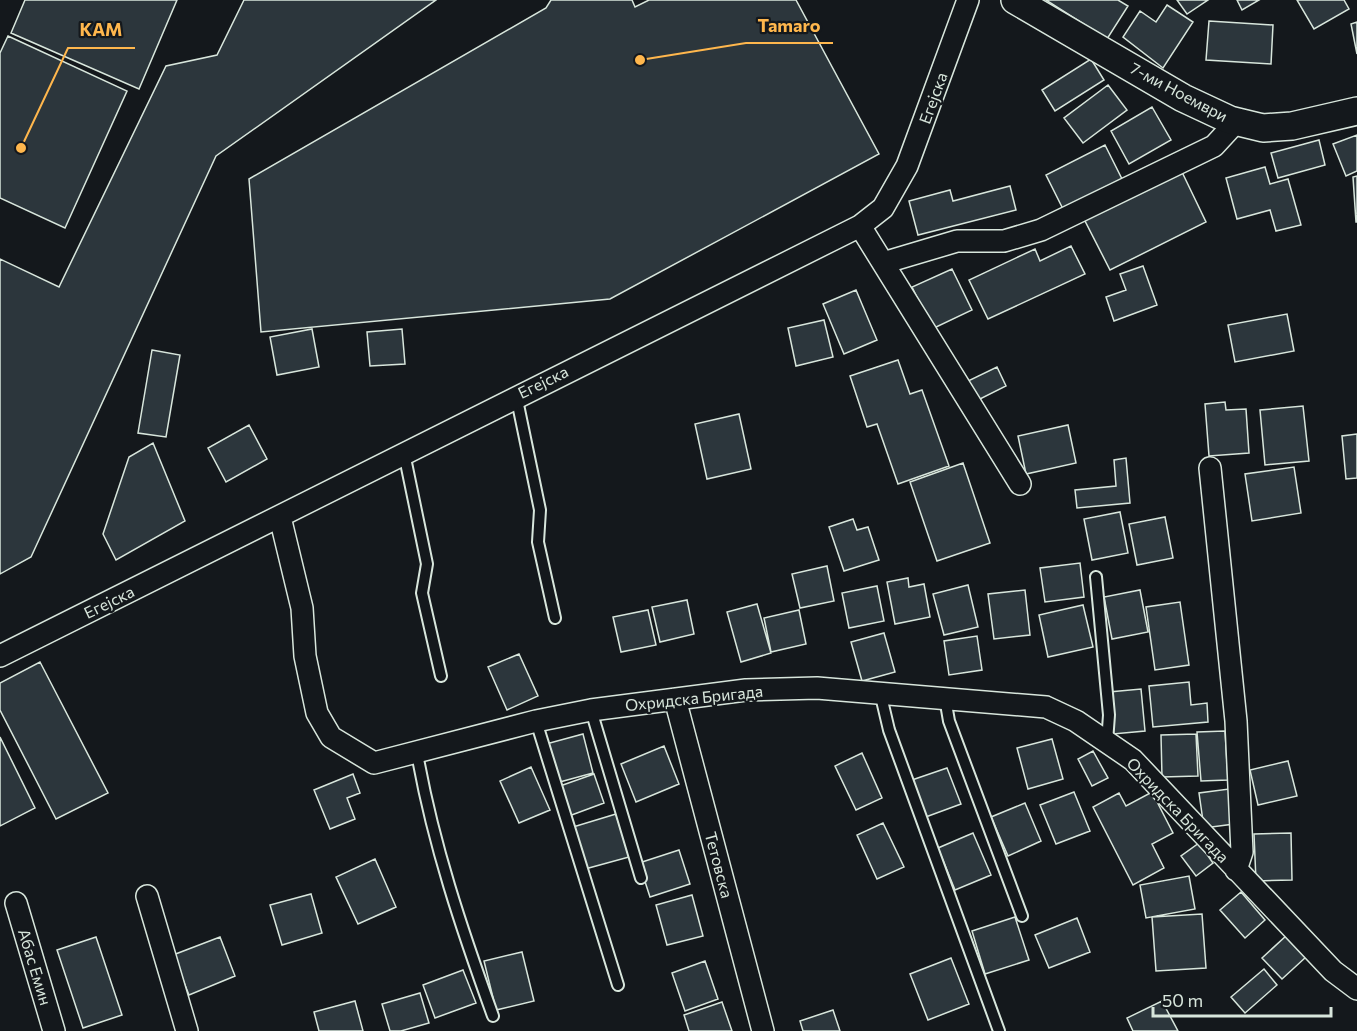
<svg xmlns="http://www.w3.org/2000/svg" width="1357" height="1031" viewBox="0 0 1357 1031" font-family="Commissioner,sans-serif">
<style>
.building{fill:#2c363c;stroke:#d8e6dc;stroke-width:1.5}
.lines{fill:none;stroke-linecap:round;stroke-linejoin:round}
.service-casing{stroke:#d8e6dc;stroke-width:14}
.minor-casing{stroke:#d8e6dc;stroke-width:24}
.tertiary-casing{stroke:#d8e6dc;stroke-width:30}
.service{stroke:#14181c;stroke-width:10}
.minor{stroke:#14181c;stroke-width:21}
.tertiary{stroke:#14181c;stroke-width:27}
.labels{text-anchor:middle;stroke-width:4.5;stroke-linejoin:round;paint-order:stroke}
.street-label{font-size:16px;fill:#d8e6dc;stroke:#14181c}
.leader{fill:none;stroke:#ffb74d;stroke-width:2}
.callout-dot{fill:#ffb74d;stroke:#14181c;stroke-width:2}
.callout-label{font-size:18px;text-anchor:middle;font-weight:bold;fill:#ffb74d;stroke:#14181c;stroke-width:4.5;stroke-linejoin:round;paint-order:stroke}
</style>
<rect width="100%" height="100%" fill="#14181c"/>
<path class="building" d="M25,0H177L139,89L11,33Z
M244,0H436L216,156L31,557L0,574V259L59,287L166,66L217,55Z
M551,0H632L635,7L649,0H796L879,154L610,299L261,332L249,179L546,8Z
M1046,0H1118L1128,6L1107,39Z
M1177,0H1208L1187,14Z
M1237,0H1259L1242,10Z
M1297,0H1344L1349,9L1314,29Z
M1167,5L1193,22L1163,68L1123,37L1140,11L1156,22Z
M1209,21L1273,25L1271,64L1206,60Z
M1357,22V54L1351,24Z
M8,36L127,91L65,228L0,198V53Z
M1091,59L1104,80L1055,111L1042,90Z
M1108,85L1127,110L1083,143L1064,118Z
M1152,107L1171,140L1129,164L1111,131Z
M1357,135V171L1346,176L1333,144Z
M1319,140L1325,165L1278,178L1271,153Z
M1105,145L1124,183L1065,213L1046,175Z
M1265,167L1270,184L1288,179L1301,225L1276,231L1270,210L1237,219L1226,178Z
M1181,170L1206,222L1110,270L1084,219Z
M1357,176V222H1356L1353,177Z
M1010,186L1016,210L918,235L909,201L950,190L953,201Z
M1071,246L1085,274L988,319L969,280L1035,249L1040,261Z
M1143,266L1157,305L1114,321L1106,297L1126,290L1120,274Z
M952,269L972,310L932,329L912,287Z
M856,290L877,340L844,354L823,304Z
M1287,314L1294,351L1235,362L1228,325Z
M824,320L833,357L796,366L788,328Z
M312,329L319,367L277,375L270,337Z
M402,329L405,364L370,366L367,332Z
M152,350L180,355L166,437L138,433Z
M898,360L910,394L922,390L949,466L898,484L877,424L867,427L850,376Z
M997,367L1006,386L978,400L968,381Z
M1225,402L1226,410L1246,409L1249,453L1209,456L1205,404Z
M1303,406L1309,461L1265,465L1260,410Z
M739,414L751,469L707,479L695,424Z
M249,425L267,459L226,482L208,448Z
M1068,425L1076,463L1026,474L1018,436Z
M1357,434V478L1346,479L1342,436Z
M153,443L185,521L116,560L103,534L129,457Z
M1126,458L1130,503L1077,508L1075,490L1116,486L1114,460Z
M963,463L990,543L937,561L910,482Z
M1294,467L1301,513L1252,521L1245,474Z
M1120,512L1128,553L1092,560L1084,519Z
M1165,517L1173,558L1137,565L1129,524Z
M853,519L857,530L868,527L879,560L844,571L829,527Z
M1080,563L1084,597L1045,602L1040,568Z
M827,566L834,601L800,608L792,574Z
M908,578L909,587L924,584L930,617L895,624L887,582Z
M968,585L978,627L944,635L933,594Z
M877,586L884,621L849,628L842,593Z
M1025,590L1030,635L994,639L988,594Z
M1140,590L1148,632L1112,639L1104,597Z
M687,600L694,634L660,642L652,607Z
M1180,602L1189,665L1155,670L1146,607Z
M757,604L771,653L741,662L727,612Z
M1083,605L1093,647L1048,657L1039,615Z
M648,610L656,645L621,652L613,617Z
M799,610L806,644L771,652L764,618Z
M884,633L895,672L862,681L851,642Z
M977,636L982,670L949,675L944,641Z
M519,654L538,696L507,710L488,667Z
M40,662L108,793L56,819L0,710V683Z
M1189,682L1191,705L1207,703L1208,722L1153,727L1149,686Z
M1141,689L1145,731L1113,734L1109,692Z
M1225,731L1228,780L1201,781L1197,732Z
M583,734L593,773L556,783L546,744Z
M1196,734L1198,776L1162,777L1161,735Z
M0,737L35,808L0,826Z
M1052,739L1063,779L1028,789L1017,748Z
M664,746L679,784L636,802L621,764Z
M1093,751L1108,778L1092,786L1078,759Z
M862,753L882,798L856,810L835,766Z
M1288,761L1297,796L1258,805L1250,770Z
M531,767L550,810L519,823L500,781Z
M947,768L961,804L923,818L909,781Z
M353,774L360,793L347,798L355,819L330,829L314,790Z
M594,774L604,803L569,816L560,786Z
M1229,789L1234,824L1204,828L1199,793Z
M1074,792L1090,831L1056,844L1040,805Z
M1152,792L1173,833L1152,844L1164,868L1133,885L1093,807L1119,793L1126,806Z
M1025,803L1041,841L1008,856L991,817Z
M616,814L629,857L585,869L573,827Z
M883,823L904,867L877,879L857,835Z
M973,833L991,875L955,890L938,848Z
M1291,833L1292,880L1256,881L1254,834Z
M1199,843L1213,863L1196,876L1181,856Z
M679,850L690,884L650,897L639,863Z
M375,859L396,907L358,924L336,877Z
M1189,876L1195,909L1146,918L1140,885Z
M1241,892L1265,920L1245,938L1220,910Z
M311,894L322,933L282,945L270,905Z
M692,895L703,936L667,945L656,905Z
M1202,914L1206,968L1156,971L1152,917Z
M1015,917L1029,960L985,974L972,931Z
M1077,918L1090,952L1049,968L1035,935Z
M1287,935L1306,957L1282,979L1262,958Z
M96,937L122,1015L83,1028L57,950Z
M220,937L235,976L189,995L173,955Z
M522,952L534,1001L496,1010L484,961Z
M951,958L969,1004L928,1020L910,974Z
M705,961L718,999L685,1011L672,973Z
M1264,969L1277,985L1245,1013L1231,997Z
M463,970L476,1003L435,1018L423,985Z
M420,993L429,1023L401,1031H390L382,1004Z
M355,1001L363,1031H319L314,1012Z
M1162,1001L1178,1031H1133L1127,1018Z
M722,1002L732,1031H689L684,1015Z
M833,1010L840,1031H803L800,1021Z"/>
<g class="lines">
<g class="service-casing">
<path id="service" d="M516,395L540,510L538,542L555,618
M404,453L427,564L422,593L441,676
M1096,577L1109,715L1107,742
M880,692L889,730L999,1031
M945,698L949,721L1022,916
M591,710L641,878
M536,721L618,985
M417,753C433,844 462,930 493,1016"/>
</g>
<g class="minor-casing">
<path id="minor" d="M860,226L1020,484
M883,263L957,241H1004L1041,230L1214,146L1237,121
M1210,468L1236,721L1242,852L1236,870
M280,517L302,608L305,656L317,713L331,737L374,763L536,721L591,710L746,690L817,688L1046,707L1076,721L1133,760L1333,971L1357,989
M0,656C287,514 572,367 860,226L883,208L907,166L968,0
M675,699L763,1031
M147,896L187,1031
M16,903L54,1031"/>
</g>
<g class="tertiary-casing">
<path id="tertiary" d="M1015,0L1183,98L1230,120L1263,128L1292,126L1357,111"/>
</g>
<use href="#service" class="service"/>
<use href="#minor" class="minor"/>
<use href="#tertiary" class="tertiary"/>
</g>
<g class="labels">
<g class="street-label">
<text transform="translate(1179 92) rotate(28)" y="6">7-ми Ноември</text>
<text transform="translate(933 98) rotate(-70)" y="6">Егејска</text>
<text transform="translate(543 382) rotate(-26)" y="6">Егејска</text>
<text transform="translate(109 602) rotate(-26)" y="6">Егејска</text>
<text transform="translate(694 698) rotate(-6)" y="6">Охридска Бригада</text>
<text transform="translate(1178 810) rotate(46)" y="6">Охридска Бригада</text>
<text transform="translate(719 865) rotate(75)" y="6">Тетовска</text>
<text transform="translate(35 967) rotate(73)" y="6">Абас Емин</text>
</g>
</g>
<path class="leader" d="M640 60L746 43H833M21 148L68 48H135"/>
<g class="callout-dot">
<circle cx="640" cy="60" r="6"/>
<circle cx="21" cy="148" r="6"/>
</g>
<g class="callout-label">
<text x="789" y="32">Tamaro</text>
<text x="101" y="36">KAM</text>
</g>
<path d="M1153 1007v9h178v-9" fill="none" stroke="#d8e6dc" stroke-width="3"/>
<text x="1162" y="1007" font-size="18" fill="#d8e6dc" stroke="#14181c" stroke-width="4.5" paint-order="stroke">50 m</text>
</svg>
